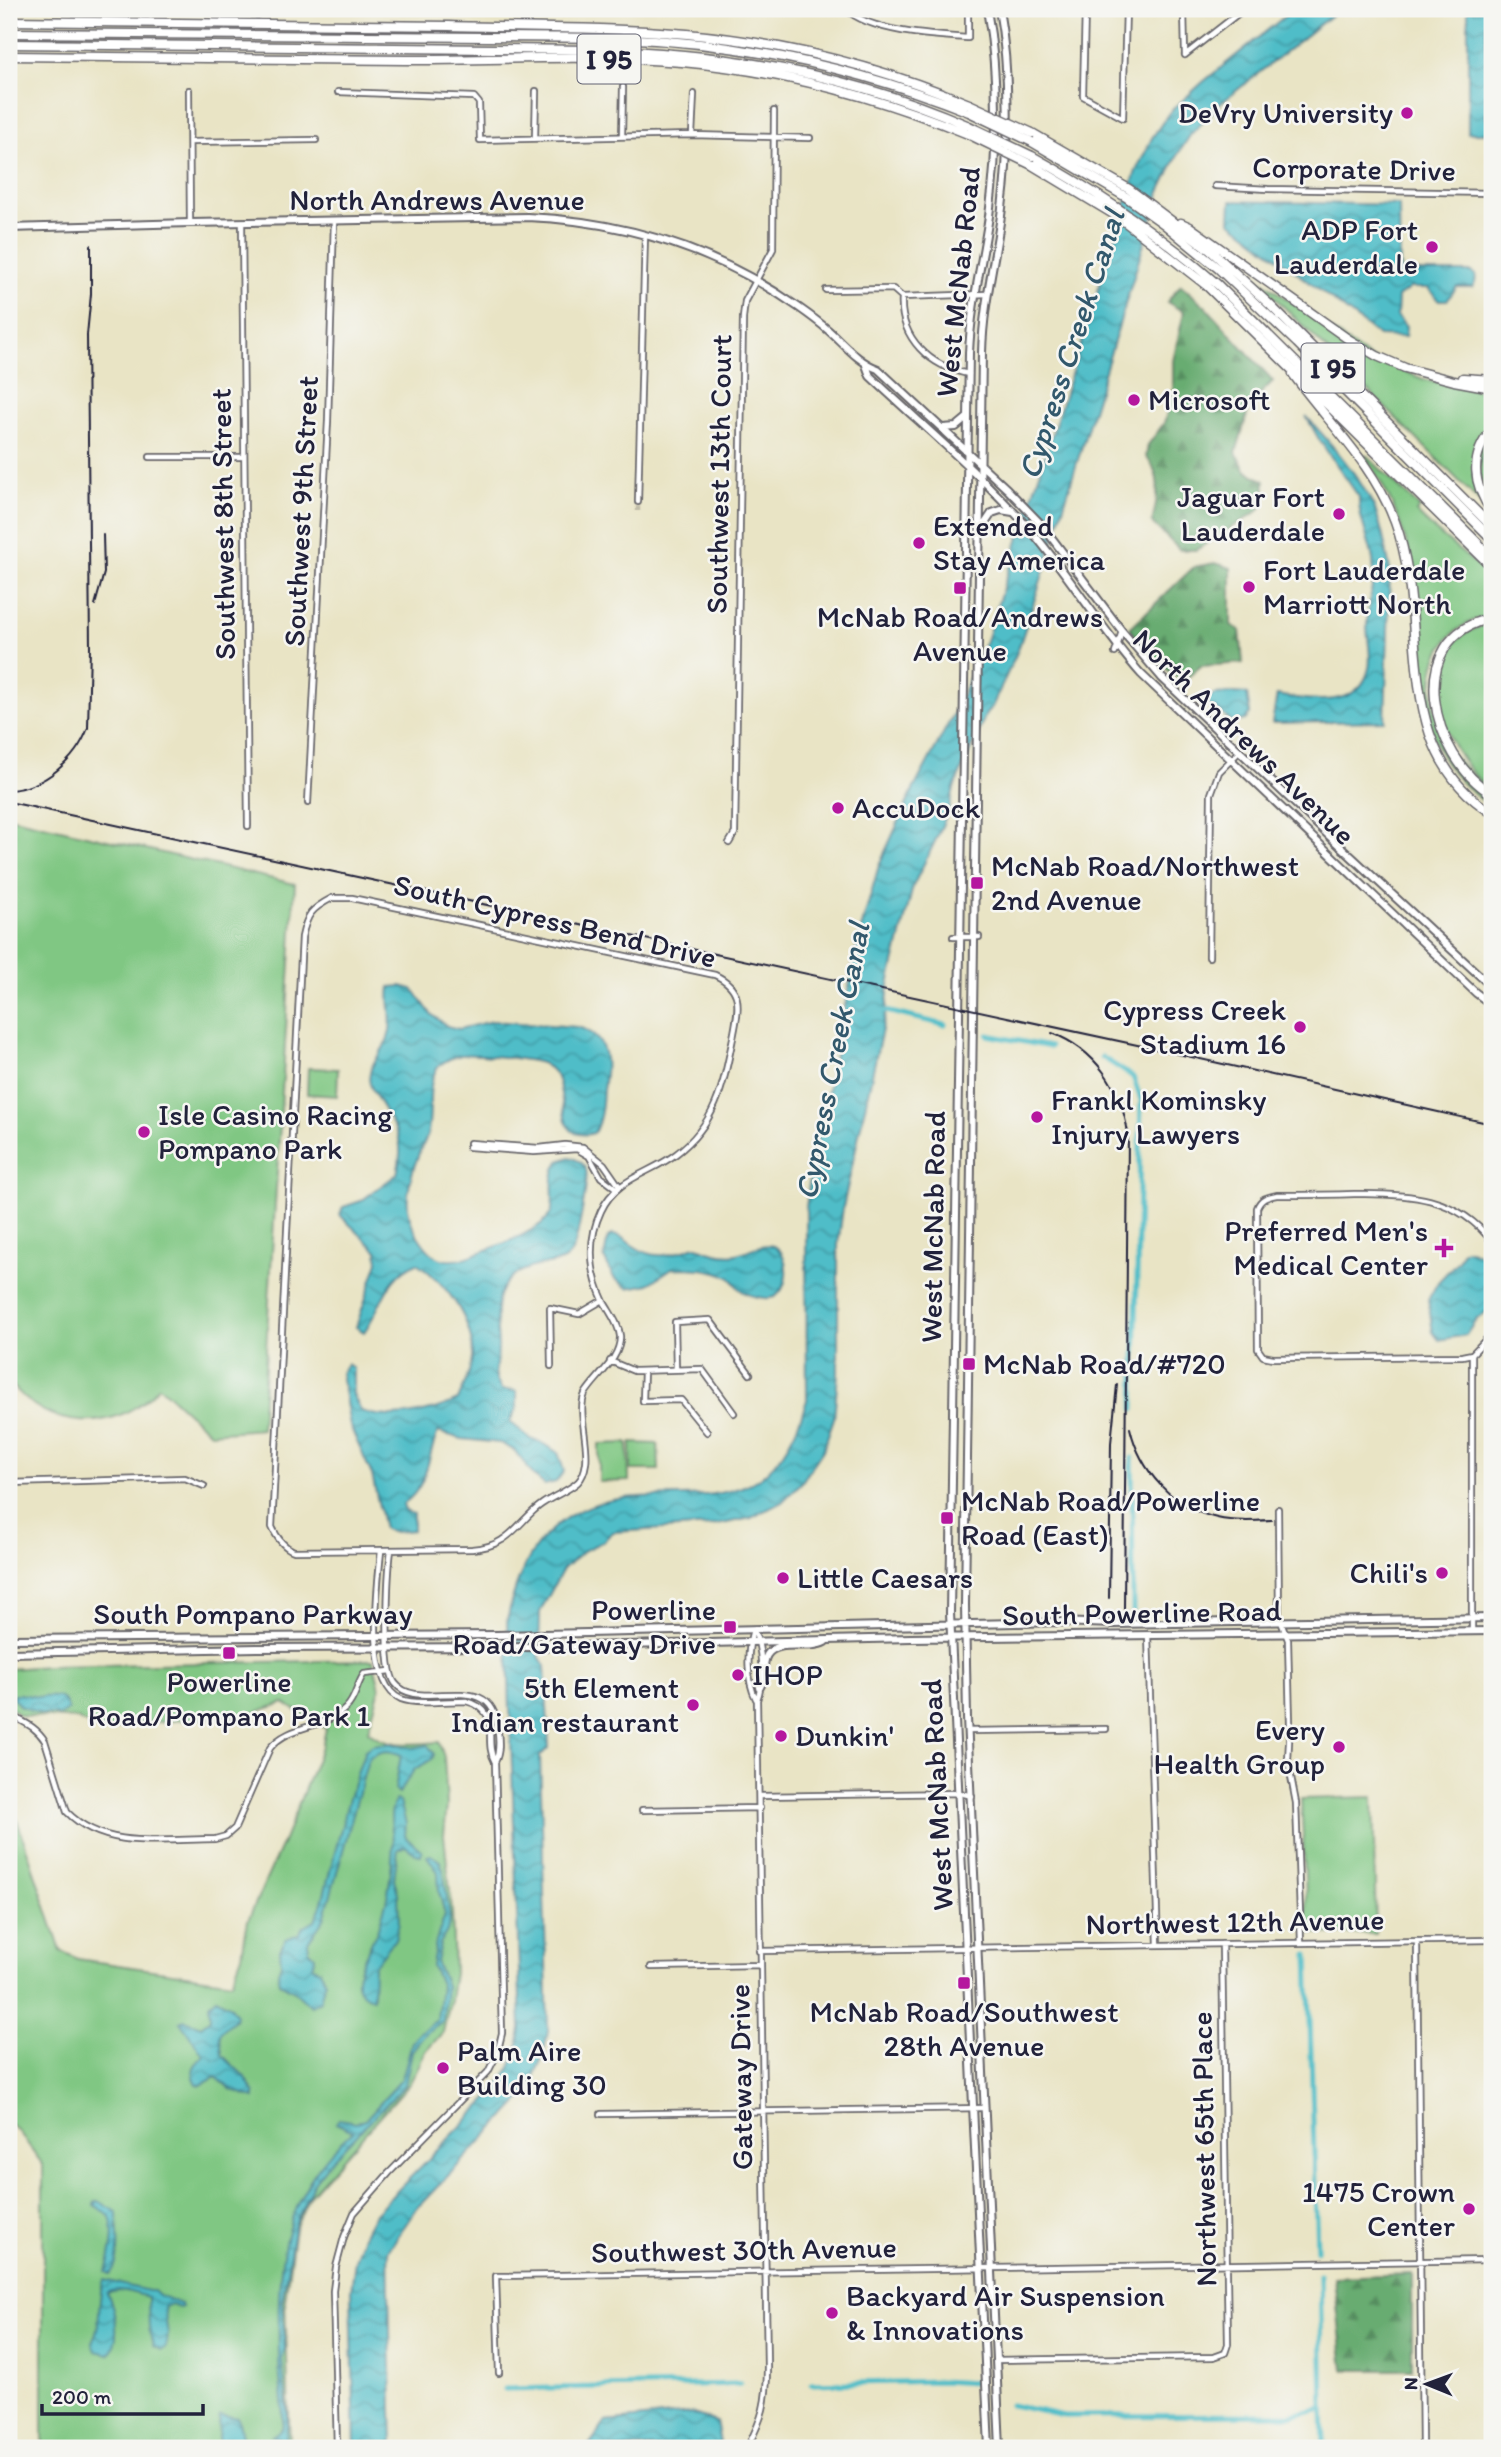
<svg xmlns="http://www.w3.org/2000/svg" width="1501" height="2457" viewBox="0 0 1501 2457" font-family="Itim,sans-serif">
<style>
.green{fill:#80c783;stroke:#51745f;stroke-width:2}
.forest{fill:url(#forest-firs);stroke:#456756;stroke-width:2}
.water{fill:url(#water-waves);stroke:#387082;stroke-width:2}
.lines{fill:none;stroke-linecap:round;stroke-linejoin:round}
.canal{stroke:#4fbdc8;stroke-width:5}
.minor-tunnel{stroke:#c1bda9;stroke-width:4.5;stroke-dasharray:4.5 2;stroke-linecap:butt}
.minor-casing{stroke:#68666b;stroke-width:8}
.secondary-casing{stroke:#68666b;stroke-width:10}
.motorway-casing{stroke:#68666b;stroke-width:11}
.minor{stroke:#fff;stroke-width:4.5}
.secondary{stroke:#fff;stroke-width:6}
.motorway{stroke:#fff;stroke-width:8}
.rail{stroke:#22223b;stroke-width:2}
.motorway-bridge-casing{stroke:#68666b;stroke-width:11;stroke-linecap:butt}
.motorway-bridge{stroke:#fff;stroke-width:8}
.poi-dot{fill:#b5179e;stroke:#f6f6f2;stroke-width:2.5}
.labels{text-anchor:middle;stroke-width:5;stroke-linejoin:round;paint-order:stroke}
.shield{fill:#f6f6f2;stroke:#626272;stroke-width:2}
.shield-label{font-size:28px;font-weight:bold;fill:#22223b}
.poi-label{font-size:30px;fill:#22223b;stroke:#f6f6f2;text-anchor:start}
.street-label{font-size:30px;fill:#22223b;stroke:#f6f6f2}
.water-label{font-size:32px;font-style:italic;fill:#32586c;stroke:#f6f6f2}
</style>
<defs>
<pattern id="forest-firs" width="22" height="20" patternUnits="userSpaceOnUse" patternTransform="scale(1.75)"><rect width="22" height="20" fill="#68ac71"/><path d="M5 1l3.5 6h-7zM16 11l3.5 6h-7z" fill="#558c5e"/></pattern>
<pattern id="water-waves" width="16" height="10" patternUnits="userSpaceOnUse" patternTransform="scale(1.75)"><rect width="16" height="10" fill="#4fbdc8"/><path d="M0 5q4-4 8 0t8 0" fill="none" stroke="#4199a4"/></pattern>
</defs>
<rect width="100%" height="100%" fill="#f6f6f2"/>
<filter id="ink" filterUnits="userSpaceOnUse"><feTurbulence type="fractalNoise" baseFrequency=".0143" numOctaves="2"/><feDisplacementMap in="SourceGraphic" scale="14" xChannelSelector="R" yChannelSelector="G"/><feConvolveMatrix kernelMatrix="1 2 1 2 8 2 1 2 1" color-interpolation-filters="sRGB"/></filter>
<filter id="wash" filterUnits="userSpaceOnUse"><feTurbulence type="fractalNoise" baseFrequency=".00686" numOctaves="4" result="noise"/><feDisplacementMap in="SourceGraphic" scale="28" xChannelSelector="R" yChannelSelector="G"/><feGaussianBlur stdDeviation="1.57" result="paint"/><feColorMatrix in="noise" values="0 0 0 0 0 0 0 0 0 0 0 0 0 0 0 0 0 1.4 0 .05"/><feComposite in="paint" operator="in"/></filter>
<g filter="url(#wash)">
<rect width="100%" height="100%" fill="#e9e4c5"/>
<path class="green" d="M1249,272L1369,357L1423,379L1492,393V427L1473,476L1480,502Z
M1492,435V504C1476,478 1476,460 1492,435Z
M1366,455L1420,508L1416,512C1439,537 1468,555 1492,579V615C1439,625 1423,671 1437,719C1440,727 1441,737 1445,745C1455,761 1479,782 1492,797V809C1471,792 1451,775 1439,750C1416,701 1421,633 1414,580C1408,536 1391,494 1365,457Z
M1492,623V791C1439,752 1402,643 1492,623Z
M9,817L295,884L261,1429L210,1433L159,1386C119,1436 44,1432 9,1380Z
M308,1068L338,1069L337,1096L307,1094Z
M628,1443L629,1481L599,1482V1444Z
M631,1443L658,1444L659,1470H631Z
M373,1660L380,1688L368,1731C388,1748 415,1744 439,1742L444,1757L447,1805L444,1835L452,1911L454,1973L449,2007L443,2032L426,2051L410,2083L309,2196L295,2228L285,2300L290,2448H43V2165L19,2132L9,2123V1796L61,1951L78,1959L232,1982L242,1955L248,1920L284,1840L322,1746L326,1729L284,1703L247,1715L141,1723L103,1732L78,1719L20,1715L9,1706V1669L48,1666Z
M1373,1797L1376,1934L1308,1933L1301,1799Z"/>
<path class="forest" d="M1181,285L1205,306L1273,381L1250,404L1236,453L1246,471L1265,481L1264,502L1258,511L1196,550H1180L1152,523C1157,498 1164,478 1146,456L1148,445L1164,423L1173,392V361L1184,312L1167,302Z
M1215,563L1231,568V625L1240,630L1243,663L1201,666L1182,682L1142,648L1130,628L1194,567Z
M1412,2274V2370H1344L1334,2277Z"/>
<path class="water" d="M1294,9H1339L1221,103L1191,134L1178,154L1159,194L1043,574L1018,650L992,707L986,714L954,788L949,809L939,833L913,886L889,984L886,1011L843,1207L838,1245V1373L834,1418L823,1450L801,1483L782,1502L751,1518L712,1526L613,1532L602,1542L585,1550L563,1569L540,1612L539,1656L545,1666L549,1747L540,1756L548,2030L543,2056L525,2096L416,2209L388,2251L393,2448H355L351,2290L355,2261L362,2238L375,2213L490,2097L509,2070L517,2051L521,2029L507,1623C518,1556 553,1506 625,1498C666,1493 708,1502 747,1485C780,1470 797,1432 807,1400L806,1208L810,1176L860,933L879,865L913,790L953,715L986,641L1136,171L1152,138L1169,113L1203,82Z
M1468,9H1486V119H1492V133H1468Z
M1231,201L1399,205L1400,272H1472L1476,275L1475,283L1472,287H1457L1447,300H1438L1428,288H1410L1398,297L1397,316L1406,327L1405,337L1379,336L1230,221Z
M1306,416C1331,444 1357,472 1374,507C1382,526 1386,550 1390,570L1385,721L1272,723L1277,695C1307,700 1360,711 1369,668C1372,655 1367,638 1367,625C1367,604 1376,582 1373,560C1370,540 1358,518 1359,497L1320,441Z
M1233,693L1247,694L1250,714L1245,720L1233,722L1202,700L1215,694Z
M402,986L413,989L431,1014L447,1026L459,1029L492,1021L578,1027C610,1038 607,1062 603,1090C602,1106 601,1120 594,1133C553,1144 569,1094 554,1072C552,1070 544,1064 541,1063C531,1059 471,1053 461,1055C451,1057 439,1063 435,1072C426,1091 433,1116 427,1136C425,1143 420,1149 418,1156C405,1190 401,1216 425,1246C436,1260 445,1262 462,1259C482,1251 549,1231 552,1209C555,1190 548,1180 559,1161L570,1157C577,1160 584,1162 586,1170C589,1178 577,1246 571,1253C565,1262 558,1262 548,1264C495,1271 494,1299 498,1345C499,1364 489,1372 502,1390L517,1391V1407L510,1422L531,1439L546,1445L558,1453L564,1471L556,1482L545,1485L535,1477L514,1450L500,1443L462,1439L438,1432C426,1459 429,1486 403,1504L405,1511L413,1514V1530L395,1532L384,1529L372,1475L350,1426L341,1373L347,1364L353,1368V1395L361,1411C391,1422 430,1413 458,1400C463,1387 471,1372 472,1358C475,1321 446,1283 417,1263C386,1275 382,1307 364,1332L356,1327L378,1262L377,1251L340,1215L343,1207L361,1201L397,1174C404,1143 400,1135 383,1108C379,1100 373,1093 370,1084C365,1066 385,1052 389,1035C394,1018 387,1003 390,987Z
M612,1235C622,1236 624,1239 632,1245C657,1262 672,1255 695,1246C706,1251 725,1257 737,1254C748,1251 762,1243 773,1246C792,1252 790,1296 770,1298C759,1299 742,1294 736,1285C732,1280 735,1281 729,1277C713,1268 691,1268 672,1268L649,1284L628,1288L614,1278L604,1258L608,1237Z
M1467,1249L1481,1254L1491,1265V1308L1476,1320L1466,1335L1439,1340L1433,1332L1428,1300L1438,1282L1458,1261L1463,1250Z
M17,1694C25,1694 33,1697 40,1697C54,1697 64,1693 68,1710L59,1716C52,1712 49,1715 42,1714C36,1713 27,1708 20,1706L11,1696Z
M389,1743L413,1748L428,1745L434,1754L432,1759L414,1770L399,1793L395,1790L401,1755C388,1749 378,1750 368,1760L324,1919L308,1942L309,1950L315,1956L312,1967L320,1970L325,1981L320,2001L311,2006L295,1991L280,1983L278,1973L281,1964L280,1950L286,1939L299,1934L303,1927L315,1920L321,1906L349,1798L365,1750L373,1745Z
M396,1800L400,1801L406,1824L405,1836L422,1851L421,1855L416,1854L405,1846L398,1849L394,1879L398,1893L399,1923L395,1939L374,1966L373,1998C342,1990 364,1960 371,1944C376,1934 380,1923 383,1913C390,1892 392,1865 393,1843C393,1828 387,1813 396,1800Z
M431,1855L440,1861L443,1870L450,1919L447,1931L440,1943L436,1962L446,1986L443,2021L427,2032L412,2051L405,2085L329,2163L313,2184L295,2224L282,2301L285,2350L282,2360L288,2417L285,2448H280V2438L272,2436L282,2429L283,2422C283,2401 279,2379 279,2358C277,2266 278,2195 353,2131L336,2123L339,2119L356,2122L365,2120L402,2079L412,2042L419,2033L437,2020L441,1986L432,1966L436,1941L445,1914L439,1892L438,1872L427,1856Z
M216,1998L229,2005L236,2015L235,2020C215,2036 220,2029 222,2055L244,2076L255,2094V2098L232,2090L216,2077L201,2085L197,2084C190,2071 193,2065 204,2056L180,2022L185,2020L201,2026L210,2019L209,2004Z
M99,2201L117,2212C117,2230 123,2260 110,2274L106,2272C110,2260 117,2229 109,2216C106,2212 99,2209 95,2205L96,2202Z
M104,2280L148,2291H154L158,2295L181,2304L182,2307L179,2308L171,2304L164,2307L168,2335L166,2347L161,2350L153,2346L149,2328L148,2297C135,2294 119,2286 107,2293C115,2309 122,2339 109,2354L95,2351L92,2342C103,2323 96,2301 104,2280Z
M691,2413L716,2422L721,2448H587L606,2422Z
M220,2415L238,2418L243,2440L249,2447L265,2441L266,2444L258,2448H220L218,2437Z"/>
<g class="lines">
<path class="canal" d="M886,1011L945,1025
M988,1035L1050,1047
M1102,1057L1133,1077L1141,1100L1134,1409
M1132,1458L1133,1611
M1308,1954L1317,2250
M1320,2275L1324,2448
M811,2384L940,2381L975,2383
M505,2389L740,2384
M1011,2405L1064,2416L1292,2415L1323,2408"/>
</g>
</g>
<g filter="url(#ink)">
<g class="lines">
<path class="minor-tunnel" d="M638,511V502"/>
<g class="minor-casing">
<path id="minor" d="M846,9C869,32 936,36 968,38V9
M1085,9L1083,96L1123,118L1126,9
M1184,9L1185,55
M1185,55L1244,9
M189,90L190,223
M338,92L474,97L479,103L480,140L692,135L810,138
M692,135L694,94
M622,136L623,87
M535,138L536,91
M190,142L316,140
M1215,186L1268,189L1492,193
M242,223L248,826
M826,290L893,289L902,297L987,294
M902,297C899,338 930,367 969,374
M150,457H243
M638,502L645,235
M1115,653L1122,631
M308,803L328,421L334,221
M729,843L735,833L743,318L745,301L773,249L774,111
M332,898H352L715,975C743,988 739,1007 734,1033C724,1081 718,1123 676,1154C650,1174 617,1177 601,1211C587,1241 590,1273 604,1302C610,1313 619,1324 620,1336C621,1359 596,1376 585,1394C577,1410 589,1444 586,1463C585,1470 583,1477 578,1482C568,1491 553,1496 542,1504C527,1514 517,1531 502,1540C493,1546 483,1548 472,1549L294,1551C283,1547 277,1538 272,1527L302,937C307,914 311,909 332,898Z
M953,937H979
M1209,957L1211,794L1219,772L1240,751
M470,1143L539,1148L565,1145L583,1147L604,1164L620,1187
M469,1147L534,1152L577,1149L589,1156L601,1177L617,1189
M1492,1242C1458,1196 1407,1193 1354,1194C1329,1195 1303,1195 1277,1195C1267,1197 1261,1198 1257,1208L1258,1349L1263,1356L1273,1358L1462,1356L1472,1354L1492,1333
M610,1361L634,1371L702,1369L734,1413
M551,1366L550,1308L579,1314L603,1300
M676,1369L675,1322L710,1320L750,1374
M644,1371L643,1401L681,1400L707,1432
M9,1483L185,1478L204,1486
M1278,1509L1279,1616L1288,1640L1290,1723L1288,1761L1296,1803L1301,1942
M381,1551C378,1583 364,1684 401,1699C417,1705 448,1701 466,1701C504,1711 482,1740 495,1762
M753,1629C747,1650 746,1680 756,1699
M1472,1631V1354
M1148,1635L1158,1945
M9,1714C23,1722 36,1726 45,1741L67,1812C105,1851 166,1839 215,1839L226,1836L235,1828L270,1748C289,1724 325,1729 346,1708C356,1699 356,1685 364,1674L390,1671
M968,1731L1106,1729
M760,1796L960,1793L972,1796
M642,1810L760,1808
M1417,1941L1422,2448
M759,1951L1492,1940
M651,1967L760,1965
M601,2114L984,2108
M996,2360L1214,2357L1225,2353L1228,2344L1222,1944
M499,2373L496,2276L1492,2260
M337,2448L333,2291L336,2267L344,2237L354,2213L389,2173L488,2072L497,2054L502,2033L495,1762C500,1753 499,1741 498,1731C494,1664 419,1715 395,1683C383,1667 388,1573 391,1550
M747,2448C763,2417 767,2403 767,2367L757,1700C764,1680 763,1648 753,1629"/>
</g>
<g class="secondary-casing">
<path id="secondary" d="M987,9C999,76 998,149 989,216C982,264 971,304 969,353L950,1613L989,2448
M999,9C1010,69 1010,148 1002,208C996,257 983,303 982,353L965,1605L967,1718L1000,2448
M9,228L190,223L527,217C625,221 717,250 798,307C808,314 819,322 828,330C844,344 858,362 878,369L1007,489L1042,525L1122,631L1162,678L1341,847L1492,987
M866,365L870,376C925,428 983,476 1033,533C1071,578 1102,630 1141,674L1476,993L1492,1005
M943,428L956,427L968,417
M980,531L992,513L1001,510L1013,512
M9,1639L497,1635L1059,1622L1114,1624L1492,1618
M9,1653L257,1648L541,1647L911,1638L1492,1631
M760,1687C767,1677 761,1665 767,1655C778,1638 809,1651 825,1642"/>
</g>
<g class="motorway-casing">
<path id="motorway" d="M9,21C155,23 302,23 449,26C528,28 608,27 687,34C784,43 879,66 969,104
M9,33L616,38C739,42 855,67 969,112
M9,44L592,50C722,52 850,74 969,126
M9,56C141,57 274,59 406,60C498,60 590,54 682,62C781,71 876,96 968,134
M1032,133L1129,189L1210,250L1269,304L1492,527
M1032,142L1126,197L1164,224L1219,269L1297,343L1492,539
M1032,156C1099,193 1161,235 1218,285L1492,557
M1032,165L1120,218L1206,285L1492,567
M1181,223L1190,227L1348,339L1377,356L1405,368L1454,381L1492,388
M1293,374C1329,424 1373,463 1395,522C1432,621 1388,748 1492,813
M1463,378L1492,380
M1492,430C1469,456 1473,485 1492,512
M1492,618C1401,636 1431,758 1492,794"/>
</g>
<use href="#minor" class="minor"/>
<use href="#secondary" class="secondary"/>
<use href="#motorway" class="motorway"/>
<path class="rail" d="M95,605L104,573L103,535
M9,790C44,788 76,760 88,728L90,647L87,335L91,294V245
M9,802L1142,1046L1492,1124
M1052,1033C1096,1050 1121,1088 1128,1133L1124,1608
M1130,1428C1140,1471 1173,1508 1217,1518C1235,1522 1253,1521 1272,1520
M1109,1598L1111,1443L1117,1385"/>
<g class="motorway-bridge-casing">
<path id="motorway-bridge" d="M969,104L1032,133
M969,112L1032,142
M969,126L1032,156
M968,134L1032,165"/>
</g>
<use href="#motorway-bridge" class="motorway-bridge"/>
</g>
</g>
<g class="poi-dot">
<circle cx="1407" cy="113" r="7"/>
<circle cx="1432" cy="247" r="7"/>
<circle cx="1134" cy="400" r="7"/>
<circle cx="1339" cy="514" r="7"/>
<circle cx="919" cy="543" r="7"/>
<circle cx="1249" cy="587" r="7"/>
<rect x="953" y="581" width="14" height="14" rx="3.5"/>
<circle cx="838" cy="808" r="7"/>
<rect x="970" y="876" width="14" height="14" rx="3.5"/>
<circle cx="1300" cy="1027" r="7"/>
<circle cx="1037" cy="1117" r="7"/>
<circle cx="144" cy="1132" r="7"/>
<path d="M1440.5 1237.5h7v7h7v7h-7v7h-7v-7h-7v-7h7z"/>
<rect x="962" y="1357" width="14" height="14" rx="3.5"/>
<rect x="940" y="1511" width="14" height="14" rx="3.5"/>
<circle cx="1442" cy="1573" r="7"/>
<circle cx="783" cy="1578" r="7"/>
<rect x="723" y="1620" width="14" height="14" rx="3.5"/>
<rect x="222" y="1646" width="14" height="14" rx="3.5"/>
<circle cx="738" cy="1675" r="7"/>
<circle cx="693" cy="1705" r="7"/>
<circle cx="781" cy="1736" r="7"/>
<circle cx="1339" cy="1747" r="7"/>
<rect x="957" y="1976" width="14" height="14" rx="3.5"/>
<circle cx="443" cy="2068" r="7"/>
<circle cx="1469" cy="2209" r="7"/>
<circle cx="832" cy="2313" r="7"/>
</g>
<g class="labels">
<g class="shield">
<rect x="577.5" y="34.5" width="63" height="49" rx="5"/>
<rect x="1301.5" y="343.5" width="63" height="49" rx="5"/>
</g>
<g class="shield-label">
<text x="609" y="69">I 95</text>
<text x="1333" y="378">I 95</text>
</g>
<g class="poi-label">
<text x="1393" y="123" text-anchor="end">DeVry University</text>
<text x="1418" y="240" text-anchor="end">ADP Fort<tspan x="1418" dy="34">Lauderdale</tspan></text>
<text x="1148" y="410">Microsoft</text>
<text x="1325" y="507" text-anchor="end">Jaguar Fort<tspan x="1325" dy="34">Lauderdale</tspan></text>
<text x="933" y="536">Extended<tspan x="933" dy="34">Stay America</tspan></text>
<text x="1263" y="580">Fort Lauderdale<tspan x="1263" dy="34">Marriott North</tspan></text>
<text x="960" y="627" text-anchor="middle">McNab Road/Andrews<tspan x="960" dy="34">Avenue</tspan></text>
<text x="852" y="818">AccuDock</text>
<text x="991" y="876">McNab Road/Northwest<tspan x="991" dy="34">2nd Avenue</tspan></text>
<text x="1286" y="1020" text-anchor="end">Cypress Creek<tspan x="1286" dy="34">Stadium 16</tspan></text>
<text x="1051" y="1110">Frankl Kominsky<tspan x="1051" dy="34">Injury Lawyers</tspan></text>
<text x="158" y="1125">Isle Casino Racing<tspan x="158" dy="34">Pompano Park</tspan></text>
<text x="1428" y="1241" text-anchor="end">Preferred Men's<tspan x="1428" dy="34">Medical Center</tspan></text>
<text x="983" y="1374">McNab Road/#720</text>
<text x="961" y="1511">McNab Road/Powerline<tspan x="961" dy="34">Road (East)</tspan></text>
<text x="1428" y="1583" text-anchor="end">Chili's</text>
<text x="797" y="1588">Little Caesars</text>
<text x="716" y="1620" text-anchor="end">Powerline<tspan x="716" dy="34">Road/Gateway Drive</tspan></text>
<text x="752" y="1685">IHOP</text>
<text x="229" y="1692" text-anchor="middle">Powerline<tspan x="229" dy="34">Road/Pompano Park 1</tspan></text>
<text x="679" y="1698" text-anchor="end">5th Element<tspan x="679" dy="34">Indian restaurant</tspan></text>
<text x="1325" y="1740" text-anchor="end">Every<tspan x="1325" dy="34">Health Group</tspan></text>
<text x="795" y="1746">Dunkin'</text>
<text x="964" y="2022" text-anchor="middle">McNab Road/Southwest<tspan x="964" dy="34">28th Avenue</tspan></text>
<text x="457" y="2061">Palm Aire<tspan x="457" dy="34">Building 30</tspan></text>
<text x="1455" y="2202" text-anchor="end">1475 Crown<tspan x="1455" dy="34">Center</tspan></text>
<text x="846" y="2306">Backyard Air Suspension<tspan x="846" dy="34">&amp; Innovations</tspan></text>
</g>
<g class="street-label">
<text transform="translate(1354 169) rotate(1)" y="10">Corporate Drive</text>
<text x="437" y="210">North Andrews Avenue</text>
<text transform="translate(958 282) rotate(-84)" y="10">West McNab Road</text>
<text transform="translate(719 474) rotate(-89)" y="10">Southwest 13th Court</text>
<text transform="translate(301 511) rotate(-87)" y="10">Southwest 9th Street</text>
<text transform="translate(223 524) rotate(-91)" y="10">Southwest 8th Street</text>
<text transform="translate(1244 737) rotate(44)" y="10">North Andrews Avenue</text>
<text transform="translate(555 921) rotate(13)" y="10">South Cypress Bend Drive</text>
<text transform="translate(933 1227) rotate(-89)" y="10">West McNab Road</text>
<text transform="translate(1142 1613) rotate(-1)" y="10">South Powerline Road</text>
<text x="253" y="1624">South Pompano Parkway</text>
<text transform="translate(937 1795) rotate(-93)" y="10">West McNab Road</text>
<text transform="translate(1235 1922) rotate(-1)" y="10">Northwest 12th Avenue</text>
<text transform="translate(741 2077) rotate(-91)" y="10">Gateway Drive</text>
<text transform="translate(1204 2149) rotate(-91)" y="10">Northwest 65th Place</text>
<text transform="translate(744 2250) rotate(-1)" y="10">Southwest 30th Avenue</text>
</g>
<g class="water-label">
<text transform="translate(1071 344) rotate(-72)" y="11">Cypress Creek Canal</text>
<text transform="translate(832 1061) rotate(-79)" y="11">Cypress Creek Canal</text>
</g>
</g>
<rect width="1501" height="2457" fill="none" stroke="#f6f6f2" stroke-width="35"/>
<g transform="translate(1427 2384) rotate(271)" stroke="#f6f6f2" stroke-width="5" paint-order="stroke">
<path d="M0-5L12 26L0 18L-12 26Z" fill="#22223b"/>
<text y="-10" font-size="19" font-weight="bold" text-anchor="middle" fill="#22223b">N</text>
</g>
<path d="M42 2404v10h161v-10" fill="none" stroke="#22223b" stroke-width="3.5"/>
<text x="52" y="2404" font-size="21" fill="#22223b" stroke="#f6f6f2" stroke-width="5" paint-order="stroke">200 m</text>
</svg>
